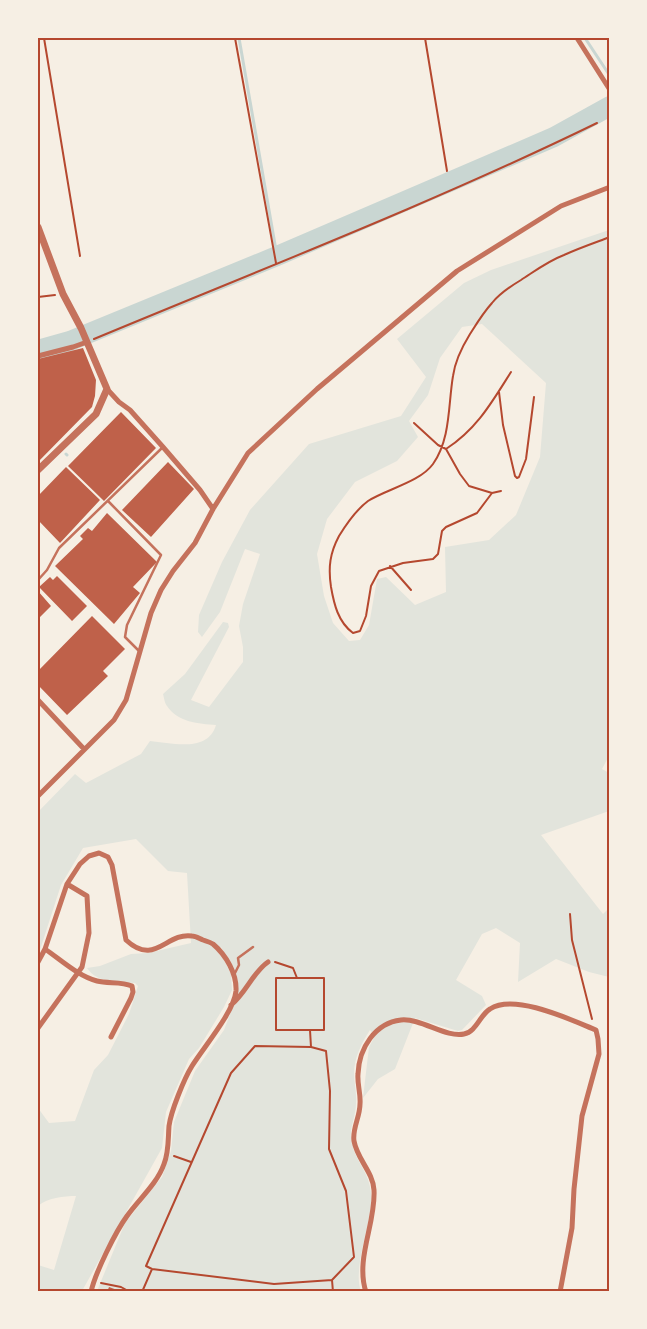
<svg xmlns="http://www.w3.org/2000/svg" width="647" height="1329" viewBox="0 0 647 1329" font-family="Inter,sans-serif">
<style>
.green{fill:#e2e4dc;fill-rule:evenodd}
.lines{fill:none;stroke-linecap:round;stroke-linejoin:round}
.stream{stroke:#c9d6d2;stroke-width:3}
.river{stroke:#c9d6d2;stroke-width:20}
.building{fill:#bf614a}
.path{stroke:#b5482f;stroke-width:2}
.service{stroke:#c5725c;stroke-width:2.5}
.minor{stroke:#c5725c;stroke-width:5}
.tertiary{stroke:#c5725c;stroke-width:7}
.neatline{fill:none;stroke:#b5482f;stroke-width:2}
</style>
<rect width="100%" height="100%" fill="#f6efe4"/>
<path class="green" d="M609,230L610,754L602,769L609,773V811L541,835L603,914L609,908V977L589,972L556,959L518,982L520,943L496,928L482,934L456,980L482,996L486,1005L462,1030L458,1031L415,1018L395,1069L378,1079L363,1098L369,1047L375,1036L370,1030C362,1042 354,1058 354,1073C354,1083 357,1093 356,1103C356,1118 348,1129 352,1144C356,1162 370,1173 371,1194C373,1220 352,1269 361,1291H97L125,1223L162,1177L171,1151L174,1122L195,1071L224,1030L232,1009L238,990L236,974L221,947L217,951L224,960L231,974L232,990L224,1007L199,1048L189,1059L166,1112L162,1148L82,1291H38V1265L54,1270L76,1196C64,1196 47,1198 38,1206V1108L49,1123L75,1121L94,1070L108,1055L129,1014L138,986L135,983C117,981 98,984 87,968L100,966L131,954L148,953L191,943L187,873L168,871L136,839L83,848L61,885L38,956V812L75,774L86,783L141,754L150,741C172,743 208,753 216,725C199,724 177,722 167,706C165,704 164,698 163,694L185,674L223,622L228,623L229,627L191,700L209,707L243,662V647L239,626L243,604L260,554L245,549L220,612L202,637L198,632L199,615L222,562L250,510L309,444L401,416L426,377L397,339L464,283L491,270ZM482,324L546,383L540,457L516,515L489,540L445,547L446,592L415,605L386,577L377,579L369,625L360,640L349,641L333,623L324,596L317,554L327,519L355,482L397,461L418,437L409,421L428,395L440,358L462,327Z"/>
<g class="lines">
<path class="stream" d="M239,38L277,256
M585,38L610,76
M66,454L67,455"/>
<path class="river" d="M38,350L70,341L277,256L554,137L610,106"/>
</g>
<path class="building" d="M83,348L96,380L95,396L92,407L38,462V359Z
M121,412L156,448L104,501L68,466Z
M168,462L194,489L151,537L122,510Z
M66,467L100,500L60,543L38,520V496Z
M107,513L157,562L133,587L140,593L114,624L55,566L83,539L80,536L88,528L92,531Z
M57,576L87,606L72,621L39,587L50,577L53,580Z
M38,591L51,606L38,619Z
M92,616L125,649L103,671L108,676L67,715L38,685V671Z
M109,1287L120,1291V1292H107Z"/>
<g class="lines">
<path class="path" d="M44,38L80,256
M235,38L276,263
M425,38L447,171
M38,297L55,295
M94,339C262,269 433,203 597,123
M511,372C492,402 477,429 446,449L460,474L469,486L492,493L477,513L446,527L442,531L438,554L433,559L403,563L379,571L371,586L366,616L360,631L353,633C338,622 334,604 331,587C328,567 330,553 339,536C347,523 356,510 368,501C387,489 420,482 433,464C451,438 448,405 453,376C455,361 462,347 470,334C477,323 483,313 492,303C500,293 511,286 521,280C535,271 548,261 564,255C579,248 594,243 610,237
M499,392L503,425L515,476L517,478L519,477L526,459L534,397
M414,423L438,445L446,449
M492,493L501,491
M390,566L411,590
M570,914L572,940L592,1019
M275,962L293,968L297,978
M276,978H324V1030H276Z
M310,1030L311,1047
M255,1046L311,1047L326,1051L330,1091L329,1149L346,1191L354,1257L332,1280L274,1284L152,1269L146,1266L231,1073Z
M174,1156L191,1162
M332,1280L333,1292
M101,1283L121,1287L130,1292
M142,1292L152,1269"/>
<path class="service" d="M108,501L161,555L127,625L125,637L139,651
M38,580L47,570L59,548L163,447
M235,973L239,965L238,958L253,947"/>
<path class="minor" d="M577,38L610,90
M38,356L73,347L87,342
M107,389L119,402L130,410L163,447L200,490L213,509
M38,700L84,749
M38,796L114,720L126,700L151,613L161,590L173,571L195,543L213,509L248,453L317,389L457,271L561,206L610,187
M45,949C61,960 78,976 97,981C108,984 121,981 132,986L133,992L131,998L111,1037
M38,962L45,949L67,884L80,864L89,856L99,853L108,857L112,865L126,940C155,967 166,932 192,936C196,936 200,939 203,940C206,941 210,942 213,944C226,955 237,974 236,991C234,1012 203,1048 192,1066C184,1079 171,1111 169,1126C168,1139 169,1152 164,1164C157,1184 139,1199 127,1216C116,1231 95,1273 91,1292
M231,1005C246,993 253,972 268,962
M38,1028L82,967L89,933L87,896L67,884
M366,1292C355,1259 376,1223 374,1190C373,1172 357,1159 354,1141C352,1129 360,1117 360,1104C361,1094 357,1084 358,1074C359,1048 375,1023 401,1020C421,1018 446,1038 464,1034C476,1032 480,1015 490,1009C515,993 571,1020 596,1030L598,1039L599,1054L582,1116L574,1189L572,1228L560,1292"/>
<path class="tertiary" d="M38,227L63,294L81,328L107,389L96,414L38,470"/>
</g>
<rect width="647" height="1329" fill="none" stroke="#f6efe4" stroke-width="78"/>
<rect x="39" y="39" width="569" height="1251" class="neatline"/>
</svg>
